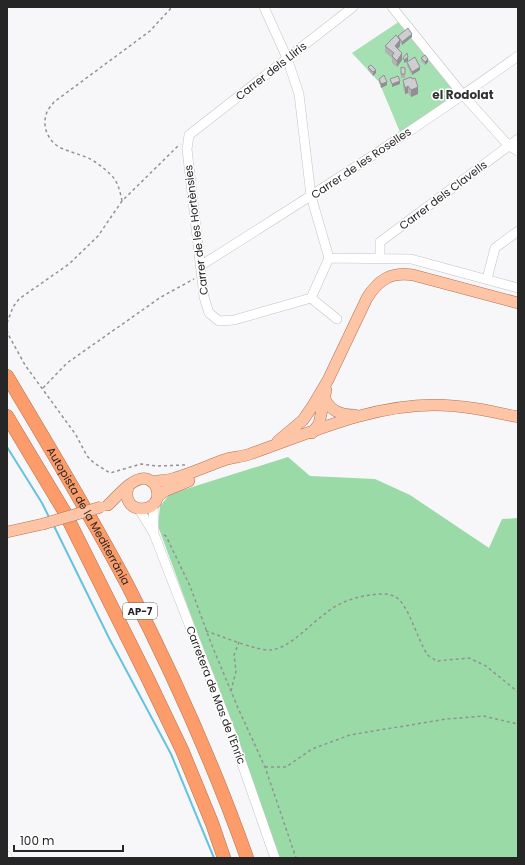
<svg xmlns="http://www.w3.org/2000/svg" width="525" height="865" viewBox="0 0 525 865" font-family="Poppins,sans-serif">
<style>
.green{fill:#a4e0b1}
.forest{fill:#99daa7}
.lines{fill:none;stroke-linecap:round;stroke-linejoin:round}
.stream{stroke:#66c3df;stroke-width:2}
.minor-casing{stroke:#c3c3c6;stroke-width:10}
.major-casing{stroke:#b17353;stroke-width:12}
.highway-casing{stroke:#b17353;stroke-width:14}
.path{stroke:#929294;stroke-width:1.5;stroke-dasharray:3 3;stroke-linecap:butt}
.minor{stroke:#fff;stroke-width:9}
.major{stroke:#fdc4a6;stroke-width:11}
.highway{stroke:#fc9c6a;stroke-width:13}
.major-bridge-casing{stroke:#b17353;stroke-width:12;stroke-linecap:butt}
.major-bridge{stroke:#fdc4a6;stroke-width:11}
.wall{fill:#b1b1b3}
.shaded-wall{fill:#909092}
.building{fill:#ceced0;stroke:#909092}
.labels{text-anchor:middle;stroke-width:3;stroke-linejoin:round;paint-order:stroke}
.shield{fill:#fff;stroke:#676768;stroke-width:1}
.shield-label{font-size:10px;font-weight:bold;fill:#262627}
.street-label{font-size:11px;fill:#262627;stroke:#fff}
.neighbourhood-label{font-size:12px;font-weight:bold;fill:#323234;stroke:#fff}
</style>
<rect width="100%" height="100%" fill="#f7f7f9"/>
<path class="green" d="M400,21L453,88V96L400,132L379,82L352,53Z"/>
<path class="forest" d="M288,457L310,476L375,479L410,495L489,548L502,519L518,518V858H280L158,526L160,506L170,494Z"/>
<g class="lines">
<path class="stream" d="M7,447L42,503L50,519
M53,524L109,638L171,754L214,858"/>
<g class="minor-casing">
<path id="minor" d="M264,7L287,58L299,94L311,196L329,258L311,298
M392,7L463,95L509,146L518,151
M329,258L411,259L518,288
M380,258V242L518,139
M200,266C308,198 415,130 518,56
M487,279L495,248L518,231
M311,298L234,320L219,321L209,313L204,297L187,149L189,135L353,7
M311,298L337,319
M153,504L154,533
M139,509L154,534L232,735L275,858
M7,856L8,858"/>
</g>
<g class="major-casing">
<path id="major" d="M324,397C330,411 340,415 355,415
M312,433L319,424L326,390
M278,441L303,420L312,407L328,380L367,298C379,279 391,272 413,275L518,303
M152,482C160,480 167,481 175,478C192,473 207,466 224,460C232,457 242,457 250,454C310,433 370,405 434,405C463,405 490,411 518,417
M157,497L165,491L189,481
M108,505C117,497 134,475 147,479C152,481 156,485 157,490C163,514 120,517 128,487
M7,532L43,524"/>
</g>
<g class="highway-casing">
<g id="highway">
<path id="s1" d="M7,376C48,445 90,514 128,586C173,674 214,765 247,858"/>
<path d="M7,416L64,511L147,677L182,750L212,823L224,858"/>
</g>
</g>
<path class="path" d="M122,201C120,191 118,181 110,174C104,168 95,161 88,158C79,154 70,152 61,148C49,142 42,128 46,115C47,110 51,106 54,102L150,31L172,7
M7,323L13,307L19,299L69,264L98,236L122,201L180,144
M7,330L8,334L25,365L76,435L87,456L94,463L110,473L141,464L157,466L185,465
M43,388L67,363L161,297L194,279
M164,535L166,536L190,586L211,643L238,708L265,767L296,858
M206,631C221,636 257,651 271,650C290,648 310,624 326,613C338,603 354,597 370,595C378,594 387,593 394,596C408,602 418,641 427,654C429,657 434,659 437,661L469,658L486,666L518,692
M231,691L236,671L234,655L239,642
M265,767H286L312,749L350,735L446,719L483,716L518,724"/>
<use href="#minor" class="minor"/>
<use href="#major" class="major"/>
<use href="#highway" class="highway"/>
<g class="major-bridge-casing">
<path id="major-bridge" d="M43,524L101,507"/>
</g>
<use href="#major-bridge" class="major-bridge"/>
</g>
<path class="wall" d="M398,37H412L402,45L400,43V46L398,49L402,60L397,67L392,63V58L385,52V46Z
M421,58L428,62L425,65L421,61Z
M407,62L420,70L412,75L407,66Z
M368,67L376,73L373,76L368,70Z
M405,68V78H401V74Z
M379,79L387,85L381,88L379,82Z
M403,80L418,94L411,97L408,93L405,94L403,87Z"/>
<path class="shaded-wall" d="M412,34V37L402,45V42Z
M400,40V46L395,52V46Z
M402,53V60L397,67V61Z
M408,57V61L404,63V60Z
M428,59V62L425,65V62Z
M420,67V70L412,75V72Z
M376,70V73L373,76V72Z
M400,81V84L392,87V84Z
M387,82V85L381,88V84Z
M408,86V93L405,94V88Z
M418,87V94L411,97V90Z"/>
<path class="building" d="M408,28L412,34L402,42L398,36Z
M396,35L400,40L395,46L402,53L397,61L392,56L394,53L385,46Z
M407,53L408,57L404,60L403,58Z
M425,55L428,59L425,62L421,58Z
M415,57L420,67L412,72L407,62Z
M371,65L376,70L373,72L368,67Z
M401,67L405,68V74H401Z
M384,75L387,82L381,84L379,79Z
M398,76L400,81L392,84L390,79Z
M411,77L412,79L415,78L418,87L411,90L408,86L405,88L403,80Z"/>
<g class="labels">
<rect class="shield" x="123" y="603" width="34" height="16" rx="3"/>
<g class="shield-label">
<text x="140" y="615">AP-7</text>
</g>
<g class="street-label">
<text transform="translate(271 71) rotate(-38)" y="4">Carrer dels Lliris</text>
<text transform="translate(361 163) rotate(-34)" y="4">Carrer de les Roselles</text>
<text transform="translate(443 195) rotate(-37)" y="4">Carrer dels Clavells</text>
<text transform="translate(196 230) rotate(-97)" y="4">Carrer de les Hortènsies</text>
<text dy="4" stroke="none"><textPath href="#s1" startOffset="162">Autopista de la Mediterrània</textPath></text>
<text transform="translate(216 695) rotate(69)" y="4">Carretera de Mas de l'Enric</text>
</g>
<g class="neighbourhood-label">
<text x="463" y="99">el Rodolat</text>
</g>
</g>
<rect width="525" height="865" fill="none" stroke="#262627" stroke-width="16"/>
<path d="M14 845v6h109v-6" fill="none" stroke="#262627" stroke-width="2"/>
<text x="20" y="845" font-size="12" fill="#262627" stroke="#ffffff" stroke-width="3" paint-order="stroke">100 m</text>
</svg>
